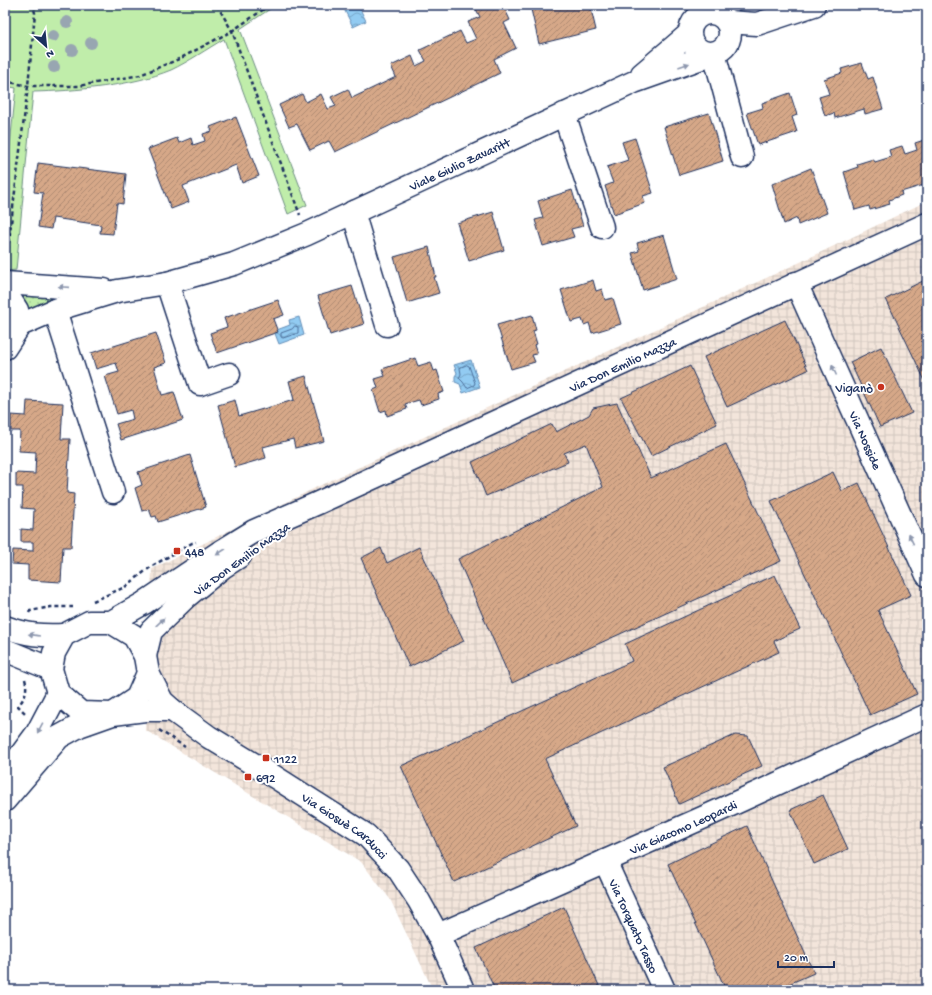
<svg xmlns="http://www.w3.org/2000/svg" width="932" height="995" viewBox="0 0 932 995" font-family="'Gochi Hand',sans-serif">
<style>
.industrial{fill:url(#industrial-grid)}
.grass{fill:url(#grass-dots);stroke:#6e8e84}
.park{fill:#c0edaa;stroke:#6e8e84}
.water{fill:url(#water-waves);stroke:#628db7}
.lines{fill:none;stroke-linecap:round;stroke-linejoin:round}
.shore{stroke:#4b6d99;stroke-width:1}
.building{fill:url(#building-hatch);stroke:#1b2f5e}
.minor-casing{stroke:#1b2f5e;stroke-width:25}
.path{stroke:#1b2f5e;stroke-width:2.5;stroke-dasharray:4 3;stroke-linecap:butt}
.minor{stroke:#fff;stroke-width:22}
.tree{fill:#98a6b1}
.oneway{fill:#8d97ae}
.poi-dot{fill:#c8321e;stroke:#fff;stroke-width:1.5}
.labels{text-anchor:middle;stroke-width:4;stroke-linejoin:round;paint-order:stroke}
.street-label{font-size:13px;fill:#1b2f5e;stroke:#fff}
.poi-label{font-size:13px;fill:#1b2f5e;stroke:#fff;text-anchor:start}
</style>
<defs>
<pattern id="industrial-grid" width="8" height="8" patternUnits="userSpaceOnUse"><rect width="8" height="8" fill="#f3e5db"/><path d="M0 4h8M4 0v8" fill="none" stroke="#d0c5be"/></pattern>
<pattern id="grass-dots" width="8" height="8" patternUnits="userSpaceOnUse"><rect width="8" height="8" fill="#c0edaa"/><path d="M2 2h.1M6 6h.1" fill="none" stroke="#a4cc95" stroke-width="1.8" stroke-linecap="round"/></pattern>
<pattern id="water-waves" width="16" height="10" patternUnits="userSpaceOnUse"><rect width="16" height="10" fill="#92cbf2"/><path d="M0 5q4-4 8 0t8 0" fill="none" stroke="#76a5c7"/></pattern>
<pattern id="building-hatch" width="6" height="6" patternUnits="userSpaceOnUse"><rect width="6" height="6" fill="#d6a888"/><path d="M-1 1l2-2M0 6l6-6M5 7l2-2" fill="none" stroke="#ad8972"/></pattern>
</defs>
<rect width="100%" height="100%" fill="#fff"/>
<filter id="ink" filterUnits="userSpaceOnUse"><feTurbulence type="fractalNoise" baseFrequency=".025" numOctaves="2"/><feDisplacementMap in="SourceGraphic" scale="8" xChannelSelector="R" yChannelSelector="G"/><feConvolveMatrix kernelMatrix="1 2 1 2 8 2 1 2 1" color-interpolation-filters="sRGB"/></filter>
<g filter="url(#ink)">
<path class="industrial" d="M927,201V990H433L390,899L361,862L145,730L152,569L321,485L811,257Z"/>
<path class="grass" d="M15,292L66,293L41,304L24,315Z"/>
<path class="park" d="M5,5H276L240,29L307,205L288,214L224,39C207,49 188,62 171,70C132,86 75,91 33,92L16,270L5,271V193L16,88L5,86Z"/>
<path class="water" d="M342,5H358L366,21L353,27Z
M299,317L304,335L279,344L274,331L290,325L289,320Z
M471,360L480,387L463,393L460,384L455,382V376L457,373L454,365Z"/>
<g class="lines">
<path class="shore" d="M295,326L298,327V333L283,338L281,337V333L292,329Z
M467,365L469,366L475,383L474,385L467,388L463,382L459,378L461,374L460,368Z"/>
</g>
<path class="building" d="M484,5H503L510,20L504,23L516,48L494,59L500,73L335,152L329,141L310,150L297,124L289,127L279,105L302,94L306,102L321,94L328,109L336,106L331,97L348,89L352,98L396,77L391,66L412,56L416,66L426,61L420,50L460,31L466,43L476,39L468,22L480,17L476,9Z
M530,5H590L596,30L539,44Z
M862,63L868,79L873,77L883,109L865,114L864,109L835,118L834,113L825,116L819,97L829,94L824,79L842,73L841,69Z
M790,93L797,115L792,117L797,132L758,145L747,113L763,108L762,103Z
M709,113L723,161L679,175L664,127Z
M236,117L259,176L242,183L236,165L183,186L189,202L171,209L148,149L177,138L179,143L191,138L193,145L205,141L203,134L212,131L210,127Z
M635,138L653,193L643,196L645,203L614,214L605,186L613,183L607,167L628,160L622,142Z
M927,139V184L901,192L902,195L889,200L890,204L870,210L869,206L855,210L844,172L858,167L857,164L873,159L875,162L891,157L889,150L902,146L905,154L917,150L915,143Z
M38,163L126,174L123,204L117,203L113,234L100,233L101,225L53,218L51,229L38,227L43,193L34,192Z
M811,168L827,213L798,225L797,218L784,224L772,184Z
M572,190L583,226L571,229L574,237L543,246L535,220L543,218L538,201Z
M493,212L504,250L469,261L457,223Z
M664,235L677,279L643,290L632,253L639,251L637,243Z
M429,247L436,277H434L439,293L407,303L394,257Z
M927,279V385L886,299Z
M593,280L596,291L602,289L605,300L613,298L621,324L592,333L589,323L584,325L582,319L571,322L561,290Z
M352,286L364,324L330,335L318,296Z
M278,300L284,315L273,319L278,332L217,353L210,333L227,327L224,318Z
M532,315L536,330L533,331L537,344L534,345L537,354L532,355L535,362L511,369L497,325Z
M785,320L808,370L727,407L704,357Z
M156,333L166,363L154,367L162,395L174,392L183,420L121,440L116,424L133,419L131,410L117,414L105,376L119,372L116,363L96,369L91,353Z
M881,347L912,413L880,427L850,362Z
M415,358L418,366L431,362L434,371L437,370L444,392L438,394L439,399L421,405L419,400L405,404L407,409L387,416L386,410L380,412L373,390L378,388L375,379L385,376L382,369Z
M690,366L717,424L651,456L621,398Z
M306,376L324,441L295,448L293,439L263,447L266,458L235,467L218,405L235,400L239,416L294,400L289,381Z
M27,401L63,403L61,439H70L67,493L74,494L71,547H63L61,582L28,580V565L12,564L13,550L33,551V542H21V529L33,530L34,509L22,508L23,487H16V473L35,474L36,452L19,451L20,431H11V415L26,416Z
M617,403L651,478L726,444L781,561L512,683L458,559L603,487L586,444L564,453L568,462L486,496L472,462L552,424L556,432L589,415L593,408Z
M190,455L206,507L158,522L156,516L152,517L149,509L142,511L135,488L142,485L138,472Z
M833,472L842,491L859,483L911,595L878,610L917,694L870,715L771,501Z
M419,547L464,641L409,667L361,558L381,548L387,563Z
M775,575L800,629L774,641L779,652L545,759L576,826L454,882L401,766L632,661L625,644Z
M735,735L748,736L762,766L679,804L663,767Z
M823,795L848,849L814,864L790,810Z
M747,826L814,973L775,990H726L668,864Z
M564,907L601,990H495L476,948Z"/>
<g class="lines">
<g class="minor-casing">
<g id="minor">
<circle cx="710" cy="33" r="20"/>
<path d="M727,22L757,24L814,5"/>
<path d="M714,53L742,157"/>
<path d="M642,74L689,34"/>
<path d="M564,114L602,227"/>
<path d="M353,212L387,325"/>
<path d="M5,283L104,290"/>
<path d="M167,283L200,384L229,374"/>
<path id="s1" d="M796,283L927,575"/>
<path d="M5,291L17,310L20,325L5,348"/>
<path d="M55,310L113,492"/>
<path id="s2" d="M20,325L55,310L117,291L167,283L234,264L307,234L634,82L699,59L709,54"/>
<path id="s3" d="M111,622L144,603L220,552L254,531L318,503L927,224"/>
<path d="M5,627C27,635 41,636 64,635"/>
<path d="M5,650L51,669"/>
<path d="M145,656L151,631L186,597L223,567L240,556"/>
<path id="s4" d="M148,673L162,701L172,710L209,737L275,777L366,835L398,869L419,901L439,937L463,990"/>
<path d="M5,776L37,733L58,693"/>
<path d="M5,800L59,737L79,726L113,714L137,698L148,673L145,656L134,636L111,622H89L64,635L54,653L51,669L58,693L81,713L113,714L145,710H172"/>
<path id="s5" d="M605,861L664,990"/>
<path id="s6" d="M438,935L709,815L927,715"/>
</g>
</g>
<path class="path" d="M217,5L232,31L300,215
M5,81L28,86H79L140,75L179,59L232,31L270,5
M6,264L28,86L35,13L33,5
M93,601L125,587L152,566L192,543L196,542
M29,613L30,611L51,607H73
M25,679C28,690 25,698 18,706L25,713
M159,730L185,747"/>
<use href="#minor" class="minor"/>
</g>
<g class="tree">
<circle cx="67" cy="22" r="6"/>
<circle cx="53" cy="36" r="6"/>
<circle cx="91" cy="43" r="6"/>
<circle cx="72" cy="50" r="6"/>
<circle cx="54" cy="67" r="6"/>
</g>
<defs><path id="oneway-solid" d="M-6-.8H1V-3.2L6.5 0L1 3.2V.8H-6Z"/></defs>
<g class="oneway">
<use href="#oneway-solid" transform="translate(684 65) rotate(-19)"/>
<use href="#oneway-solid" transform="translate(64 287) rotate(-176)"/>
<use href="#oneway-solid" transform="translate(834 370) rotate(-114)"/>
<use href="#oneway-solid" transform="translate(911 539) rotate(-115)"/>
<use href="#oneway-solid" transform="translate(221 552) rotate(147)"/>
<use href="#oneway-solid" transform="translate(160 622) rotate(-44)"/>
<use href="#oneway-solid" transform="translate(34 635) rotate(-171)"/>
<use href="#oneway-solid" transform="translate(40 728) rotate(118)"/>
</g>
</g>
<g class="poi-dot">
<circle cx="881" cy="387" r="4"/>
<rect x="173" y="547" width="8" height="8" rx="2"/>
<rect x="262" y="754" width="8" height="8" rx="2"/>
<rect x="244" y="773" width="8" height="8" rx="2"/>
</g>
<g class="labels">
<g class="street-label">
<text dy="5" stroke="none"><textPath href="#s2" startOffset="470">Viale Giulio Zavaritt</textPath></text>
<text dy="5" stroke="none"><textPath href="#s3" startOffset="574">Via Don Emilio Mazza</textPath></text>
<text dy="5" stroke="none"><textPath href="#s1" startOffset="172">Via Nosside</textPath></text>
<text transform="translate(241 558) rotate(-36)" y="5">Via Don Emilio Mazza</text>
<text dy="5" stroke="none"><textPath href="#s4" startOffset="253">Via Giosuè Carducci</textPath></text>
<text dy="5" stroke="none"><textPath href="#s6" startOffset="268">Via Giacomo Leopardi</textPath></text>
<text dy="5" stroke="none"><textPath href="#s5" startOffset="71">Via Torquato Tasso</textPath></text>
</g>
<g class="poi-label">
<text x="873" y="392" text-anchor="end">Viganò</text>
<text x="185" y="556">448</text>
<text x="274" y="763">1122</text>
<text x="256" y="782">692</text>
</g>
</g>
<rect width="932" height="995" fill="none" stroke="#fff" stroke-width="20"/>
<rect x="10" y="10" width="912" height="975" fill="none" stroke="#1b2f5e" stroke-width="1.5" filter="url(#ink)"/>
<g transform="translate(46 46) rotate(153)" stroke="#ffffff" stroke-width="3" paint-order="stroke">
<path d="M0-3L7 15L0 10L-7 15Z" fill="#1b2f5e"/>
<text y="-6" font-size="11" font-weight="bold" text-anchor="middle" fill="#1b2f5e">N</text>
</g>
<path d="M778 961v6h56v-6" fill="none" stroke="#1b2f5e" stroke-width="2"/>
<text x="784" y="961" font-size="12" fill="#1b2f5e" stroke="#ffffff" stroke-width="3" paint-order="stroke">20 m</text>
</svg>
